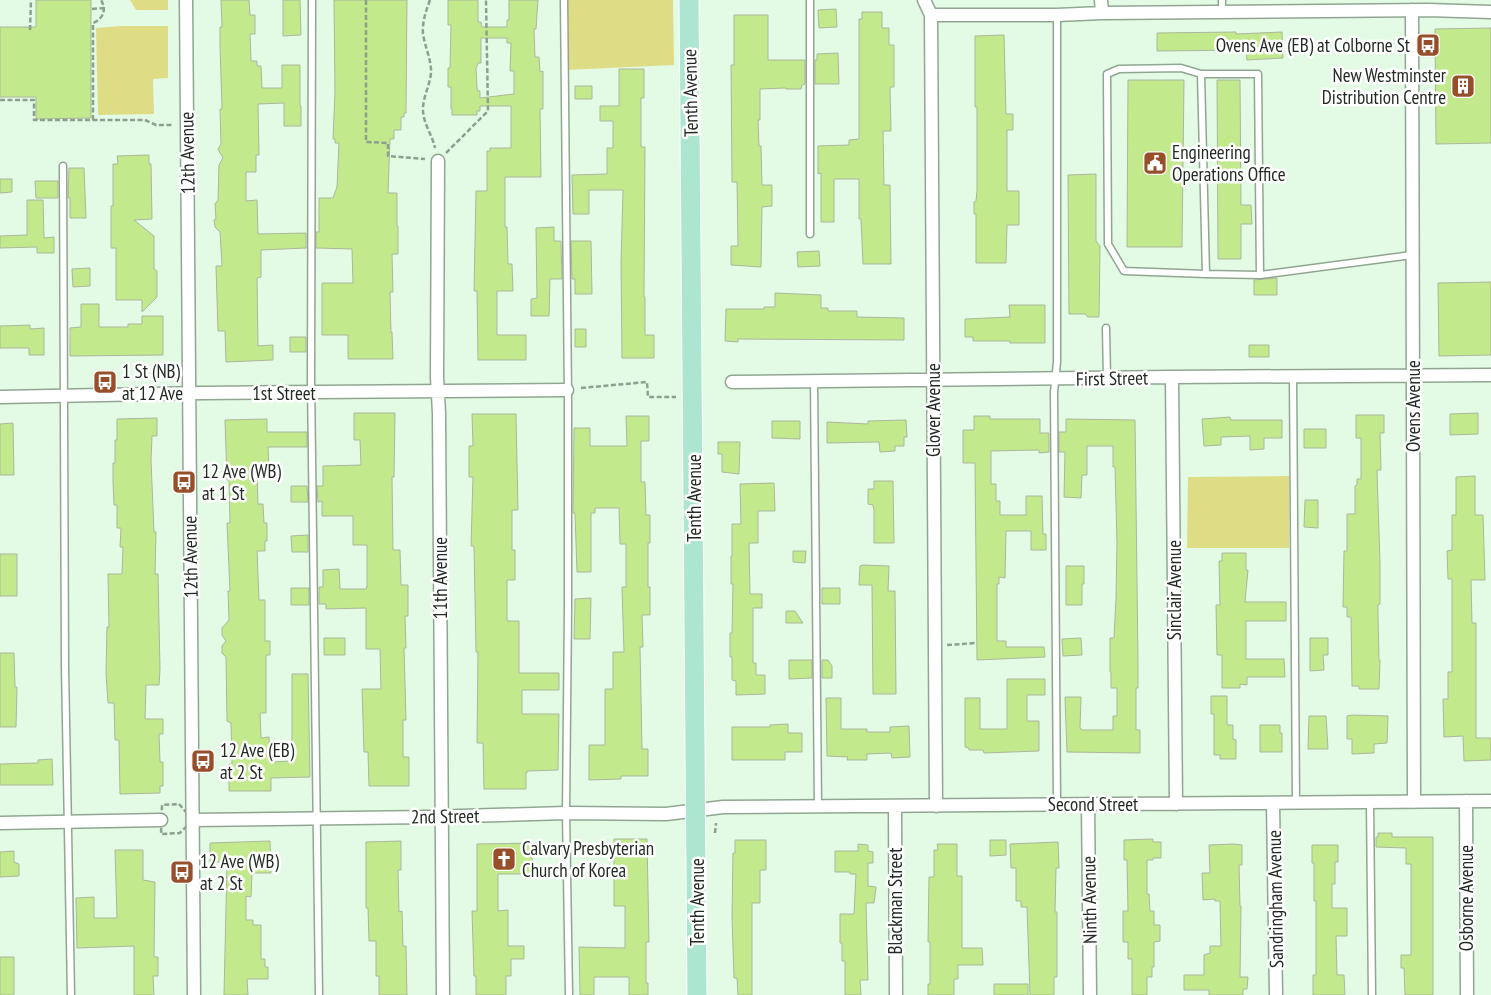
<svg xmlns="http://www.w3.org/2000/svg" width="1491" height="995" viewBox="0 0 1491 995" font-family="'PT Sans Narrow',sans-serif">
<style>
.green{fill:#dfdc86}
.building{fill:#c3e98d;stroke:#abb79d;fill-rule:evenodd}
.lines{fill:none;stroke-linecap:round;stroke-linejoin:round}
.service-casing{stroke:#90a692;stroke-width:9}
.minor-casing{stroke:#90a692;stroke-width:15}
.primary-casing{stroke:#fff;stroke-width:21}
.path{stroke:#8d9f8f;stroke-width:2.5;stroke-dasharray:5 2.5;stroke-linecap:butt}
.service{stroke:#fff;stroke-width:6}
.minor{stroke:#fff;stroke-width:12}
.primary{stroke:#ace5d0;stroke-width:19}
.labels{text-anchor:middle;stroke-width:5;stroke-linejoin:round;paint-order:stroke}
.poi-label{font-size:19px;fill:#222b23;stroke:#fff;text-anchor:start}
.street-label{font-size:19px;fill:#222b23;stroke:#fff}
</style>
<rect width="100%" height="100%" fill="#e3fbe5"/>
<path class="green" d="M130,0H168V10H136Z
M564,0H673L674,65L565,70Z
M121,26H168V78L153,79L154,114L98,115L96,28Z
M1289,476V548H1187L1188,477Z"/>
<path class="building" d="M36,0H91V118L36,119V97H0V27H36Z
M221,0H249L250,15H255V34H250L251,61H257V66H261L262,88H282V65H300V106H301V126H284V103L258,104L259,155H256V172H246V201L257,200L258,234L306,233V248L261,250V277L257,278L258,346L273,345V360L226,362L225,331H218L216,266H222L220,232L215,227L214,220L216,219L215,204L218,200L219,165L223,158L218,149L221,144L220,109H222L220,46V27H222Z
M283,0H300L301,35L283,36Z
M334,0H407L406,113H404V117H401V130H394V139H390L388,193H397V226H398V254H392L393,292H390L391,333L392,332L393,359H348V335H322V283H353L352,249L316,248V232H319V198H333L337,187L339,143H335V139H333L335,92Z
M448,0H478V22H481L482,27H507V20H509V0H538L536,29H534L535,57H539L540,72L543,71V109H540L541,177H505V227H507L508,264H512L513,291H497V335H526V360H478L477,291H474L476,191H487V151H490V148H511V106H480V111H477V115H452V109H451V87H448V68H450L451,25H448ZM481,38H507V43H511L510,71H514V94L480,98V91H478L477,88L476,68L478,63H481Z
M836,9L837,27L819,28L818,10Z
M862,12H882V28H889V45H894V87H890L891,131H883L884,185H890L891,264H863L861,219H859V179H834V222H821V173L818,174V146L849,145V140L859,139V19H862Z
M734,15H768V60H805V84L802,85L801,89H786V88L760,89V120H758L759,146H761L762,185H772V206L762,207L761,267L731,265V246H738L737,182H732L731,65H734Z
M1491,28V143L1436,144L1435,29Z
M1236,32V34L1282,32L1283,58L1247,60L1246,50L1157,51V33Z
M1004,35L1006,114H1013V130H1007V191H1019V225H1007L1006,263H976V214H974V202L976,201L977,191V107H975V36Z
M838,53L839,84H815V60H817V54Z
M619,69H644V98H641V147H645L644,297H645V335H654V358H622L621,263L623,190H589V214H573L572,175L607,174V148H613V121H600V106H619Z
M1128,80H1184L1182,247H1127Z
M1217,80H1240L1241,205H1251L1252,224H1241V259H1218Z
M575,86H592V99H575Z
M149,155V164H151L152,219L134,220L154,236V269L157,271V297L142,312V300H116V248H111V206H113V164H118L117,156Z
M69,168H84L86,218H70V198H68Z
M1096,174V241L1100,246V249L1099,317H1088L1085,314H1069L1068,175Z
M0,179H12V192L0,193Z
M35,181H58V198H36Z
M27,200H43L44,238L54,237V253H37V247L0,248V236L27,235Z
M554,227V241H561L562,279H550L549,316H531V299L537,298L536,228Z
M571,241H591L592,294H575V279H572Z
M819,251L820,266L798,267L797,252Z
M90,268V286L73,287L72,269Z
M1277,278V295H1254V280Z
M1491,282V355L1439,356L1438,283Z
M775,293L821,295V308H828V311H857V317L904,318V340L738,339V342L725,341L726,309H764V307H775Z
M81,304H99V327H128V324H142V316H163V355L70,356V328L81,327Z
M1009,305H1045V343H1010V341H973V337H965V319L1010,317Z
M30,325V329L44,328V355H29V348H0V326Z
M575,329H586V347H575Z
M290,337H306V352H290Z
M1249,345H1269V357H1249Z
M354,413H395L394,477H392L393,550H400L401,585H408V616H405L406,648H404L406,720H403V757H409V786H369L368,752H364L362,689H381L380,649H366V608L326,609V604H319V587H323V570L339,569L340,589H366L367,586V545H353V516H322V501L318,502L317,486H323V466L361,465L360,440H354Z
M1478,413V434L1450,435V414Z
M472,414H516L518,510H512V550H515V580H507V621H519V673H559V690H522V714H559L558,770L527,771V773H526V789H484L483,743H477L478,652H476L474,546H471L473,477H469V446H473Z
M1356,415H1384V433H1380L1381,470H1377L1380,563V604L1378,605V616L1379,660H1380L1379,689H1359V686H1352L1351,617H1347V607H1343L1344,551H1347V514H1355V486L1357,485V479H1361V438H1356Z
M626,416H649V441H641V482H645L646,515H650V543H648V587H650V615H642L643,647H640L642,749H648V776H621V779L589,780V745H605V689H613V652H624L622,587H626V544H620L619,508H595V513H591V572H577L575,513H573L574,428H590V446H627Z
M974,416H990V419H1040V433H1049V452L1039,453V450L991,451V484H996V501H1000V515H1026V496H1042L1043,534H1046V550H1031V531H1006L1005,578L999,577V584H997V641H1006V647H1044L1045,657L977,660L975,463H963V430H974Z
M1230,417L1231,420H1282V438H1264V449L1250,450V436L1221,437V445L1204,446L1202,419Z
M157,418V436H152L151,460L154,532H156L155,574H158L160,669L159,685H146L145,719H163V734H159L160,762H163V786H160V793L120,794L119,740H115L114,703H108L106,673L107,627H109L108,574H122L123,547H120L121,528H117V505H114L113,482V463H115V440H117V419Z
M267,419V432H307V447H268L269,471H257L258,504H263L264,523H267V541H265V551H257L259,600H265V641H270V655H266V713H260L261,738L269,737L270,762L292,761V674H308L310,777L271,778V791H229V764H232L231,723L227,721L226,657L222,653V646L226,641L222,635V628L229,620L228,591H230L227,523H230L229,480H227L225,420Z
M1066,419L1135,420L1138,662V688H1136V730H1140V753L1067,752L1065,697H1081L1080,728L1082,730H1113V716H1117V688H1111V672H1110V638H1114L1116,598L1117,543L1115,467H1113V446H1087V475H1082L1081,498L1064,497L1065,452H1059V432H1066Z
M906,420L907,437H904V446H895V451L880,452L879,442L827,443V422L868,424V421Z
M772,421H800V439L772,438Z
M13,423L14,475H0V424Z
M1304,429H1326V448H1304Z
M718,442H740L739,474L722,472V454H718Z
M1475,476V515H1483L1485,580H1471L1472,623H1476V738H1491V760L1464,761L1463,736L1444,737L1443,699H1448V672H1452V579H1448L1447,551L1452,550V515H1456V477Z
M874,481H893L894,543H874V510L873,505L868,504V489H874Z
M774,483L775,511H758V543H749L750,594H762V608H753V663H756V675H765V694L736,695V681L732,680V657H730V633H732L733,584H731V556H732V524H741L740,484Z
M291,486H307L308,502H291Z
M1305,500H1318V528L1304,527Z
M308,535V552H292L291,536Z
M793,551H806L805,563L793,562Z
M1222,553H1246V570H1248L1245,602H1286V621H1246V659H1284L1285,677H1247V685L1240,684V688H1222V655H1217L1216,605H1220L1219,561H1222Z
M0,554H17V596H0Z
M863,565L889,566L888,591H895L896,694H873L872,585H859L860,566Z
M1066,566H1084V584H1082V605H1066Z
M291,588H309V605H291Z
M822,588H840V604H822Z
M591,598L590,639H574L575,599Z
M786,611H795L803,623H786Z
M324,638H345V655H324Z
M1081,638L1082,655L1063,656L1062,639Z
M1310,638H1328V655H1323L1324,670L1310,671Z
M0,653H14L15,687H17L16,727H0Z
M789,660H812V678L789,679Z
M822,660H828L832,666V678H822Z
M1007,679H1045V695H1027V721H1039V751L984,753L983,750H969V748L965,747V698H980V729H1007Z
M1211,696H1227V725H1233V739L1236,740V759H1220V755H1214V714H1211Z
M826,698H841V729H867V732H890V727L909,726L910,757L892,758L891,753L867,754V760H847L848,757L827,756Z
M1352,715L1388,716L1387,743L1374,744V753L1352,754V739H1347V716Z
M1309,716H1326L1328,749H1308Z
M788,724V733H802V752H785V760H732V727H770V725Z
M1260,725H1280V733H1282V752H1260Z
M52,759L53,785H0V764L38,763V760Z
M1378,833H1392V837H1433V995H1405L1404,968H1401V955H1411V864H1406V848L1376,847V837H1378Z
M614,839H647L649,942H646V983H648V995H629V977H594V995H580L579,947L625,948V906H614Z
M1153,839V842H1161V858H1153V860H1147V894H1149L1150,911H1154V925H1160V941L1154,942V967H1152V977H1147V995H1132V959H1128V942H1123V911H1128L1127,860H1124V840Z
M735,840H766V870H760V903H752V995H738L737,978H734L732,917L733,853H735Z
M990,840H1006V855L990,856Z
M270,841L271,873H252L251,897L246,896V920H253V925H261V959H265V967H268V979H247L248,995H224L227,862H210V843Z
M401,841V870H398L399,912L402,911L403,946H406L407,995H379V976H376V941H369L368,908H366V842Z
M1058,842L1059,868H1056L1055,912H1057V977H1054V995H1030L1027,907H1021V901H1016V868H1011L1010,844Z
M532,843V874H498V911L508,910V946H524V959H511V976H506V995H476V976H474L472,911H477V844Z
M858,844L868,845V851L873,852V863H868V886L876,887L874,903H866L868,980H860L861,995H845V961H842V943H840V914H854L856,874H850V872H835V851H858Z
M937,844H957V876H962V948H982L983,965H958V979H954V995H928V984H930V942H928L929,877H934V850H938Z
M1234,844L1242,845V865H1239L1240,906H1241L1240,977H1248L1247,989H1243V995H1209V990H1184V975H1204V955L1210,953V946H1221L1220,901H1215V899L1203,900L1202,873H1210L1209,845Z
M1312,845H1338V862H1335V884H1332V908H1347V936H1336L1337,975H1344L1345,995H1313V975H1316V901H1314V863H1312Z
M115,850H143V880L155,882L154,957H158V976H153L154,995H134V946L77,948L76,898L94,897V918H117Z
M14,851V862L19,864V876L0,877V852Z
M0,957H14V995H0Z
M994,984H1028V995H994Z"/>
<g class="lines">
<g class="service-casing">
<path id="service" d="M312,0L311,381L319,995
M564,0L568,398V607L566,813L569,995
M1222,0V12
M1201,74L1206,274L1124,271L1108,244L1107,74L1119,69L1181,68L1201,74H1258L1260,275
M63,166L65,666L71,995
M810,234V0
M1206,274L1260,275L1412,255
M1106,328L1107,378
M1293,376L1296,803
M814,381L818,807
M1370,802L1372,995
M1057,804L1054,392L1057,362V15"/>
</g>
<g class="minor-casing">
<path id="minor" d="M186,0L194,995
M924,0L931,15H1057L1102,13L1428,10L1491,12
M1101,0L1102,13
M1412,10L1414,802
M931,15L936,806
M438,161L437,377L439,413L443,995
M1172,377L1176,804
M732,382L1172,377L1491,375
M0,397L203,393L567,390
M1466,801L1467,995
M1273,803L1276,995
M1088,804L1090,995
M895,806L896,995
M193,820L428,817L566,813L666,814L723,807L1491,801
M0,823L161,820"/>
</g>
<g class="primary-casing">
<path id="primary" d="M689,0L697,995"/>
</g>
<path class="path" d="M366,0V142L388,143V156L425,159
M430,0C426,11 422,22 423,34C425,46 430,57 431,69C432,80 424,94 423,107C422,122 432,134 435,148
M92,9L104,8
M30,30L31,0
M0,100H34V120H145L156,125H172
M93,120V23C103,19 107,10 101,0
M446,153L488,111L486,0
M581,388L647,382L648,397H676
M947,645L976,643
M179,804L193,820L180,833L161,834L162,805Z
M715,833L716,823"/>
<use href="#service" class="service"/>
<use href="#minor" class="minor"/>
<use href="#primary" class="primary"/>
</g>
<defs>
<g id="bus-square" transform="scale(1.25)"><rect x="-9" y="-9" width="18" height="18" rx="4" fill="#964f2a" stroke="#fff"/><path d="M-5-6H5V4H4V6H2V4H-2V6H-4V4H-5ZM-3.5-4V0h7V-4ZM-3.5 1.2v1.5H-2V1.2ZM2 1.2v1.5H3.5V1.2Z" fill="#fff"/></g>
<g id="building-square" transform="scale(1.25)"><rect x="-9" y="-9" width="18" height="18" rx="4" fill="#964f2a" stroke="#fff"/><path d="M-4-6H4V6H1V3H-1V6H-4ZM-2.5-4.3h1.7v1.8h-1.7ZM.8-4.3h1.7v1.8H.8ZM-2.5-1h1.7V.8h-1.7ZM.8-1h1.7V.8H.8Z" fill="#fff"/></g>
<g id="civic-square" transform="scale(1.25)"><rect x="-9" y="-9" width="18" height="18" rx="4" fill="#964f2a" stroke="#fff"/><path d="M-.6-6.5H3V-4.5H.6V-3L4-1V1h2V6H-6V1h2V-1L-.6-3ZM-1.2 2.5V6h2.4V2.5Z" fill="#fff"/></g>
<g id="church-square" transform="scale(1.25)"><rect x="-9" y="-9" width="18" height="18" rx="4" fill="#964f2a" stroke="#fff"/><path d="M-1.2-6h2.4v3.5h3.3v2.4h-3.3V6h-2.4V-.1h-3.3v-2.4h3.3Z" fill="#fff"/></g>
</defs>
<g fill-rule="evenodd">
<use href="#bus-square" x="1428" y="45"/>
<use href="#building-square" x="1463" y="86"/>
<use href="#civic-square" x="1155" y="163"/>
<use href="#bus-square" x="105" y="382"/>
<use href="#bus-square" x="184" y="482"/>
<use href="#bus-square" x="203" y="761"/>
<use href="#church-square" x="504" y="859"/>
<use href="#bus-square" x="182" y="872"/>
</g>
<g class="labels">
<g class="poi-label">
<text x="1410" y="52" text-anchor="end">Ovens Ave (EB) at Colborne St</text>
<text x="1446" y="82" text-anchor="end">New Westminster<tspan x="1446" dy="22">Distribution Centre</tspan></text>
<text x="1172" y="159">Engineering<tspan x="1172" dy="22">Operations Office</tspan></text>
<text x="122" y="378">1 St (NB)<tspan x="122" dy="22">at 12 Ave</tspan></text>
<text x="202" y="478">12 Ave (WB)<tspan x="202" dy="22">at 1 St</tspan></text>
<text x="220" y="757">12 Ave (EB)<tspan x="220" dy="22">at 2 St</tspan></text>
<text x="522" y="855">Calvary Presbyterian<tspan x="522" dy="22">Church of Korea</tspan></text>
<text x="200" y="868">12 Ave (WB)<tspan x="200" dy="22">at 2 St</tspan></text>
</g>
<g class="street-label">
<text transform="translate(690 93) rotate(-91)" y="7">Tenth Avenue</text>
<text transform="translate(187 153) rotate(-91)" y="7">12th Avenue</text>
<text transform="translate(1112 378) rotate(-1)" y="7">First Street</text>
<text x="284" y="400">1st Street</text>
<text transform="translate(1413 406) rotate(-90)" y="7">Ovens Avenue</text>
<text transform="translate(933 410) rotate(-90)" y="7">Glover Avenue</text>
<text transform="translate(694 498) rotate(-90)" y="7">Tenth Avenue</text>
<text transform="translate(190 557) rotate(-91)" y="7">12th Avenue</text>
<text transform="translate(440 578) rotate(-90)" y="7">11th Avenue</text>
<text transform="translate(1174 590) rotate(-90)" y="7">Sinclair Avenue</text>
<text x="1093" y="811">Second Street</text>
<text transform="translate(445 816) rotate(-1)" y="7">2nd Street</text>
<text transform="translate(1466 898) rotate(-90)" y="7">Osborne Avenue</text>
<text transform="translate(1275 899) rotate(-91)" y="7">Sandringham Avenue</text>
<text transform="translate(1089 900) rotate(-91)" y="7">Ninth Avenue</text>
<text transform="translate(895 901) rotate(-90)" y="7">Blackman Street</text>
<text transform="translate(697 902) rotate(-90)" y="7">Tenth Avenue</text>
</g>
</g>
</svg>
